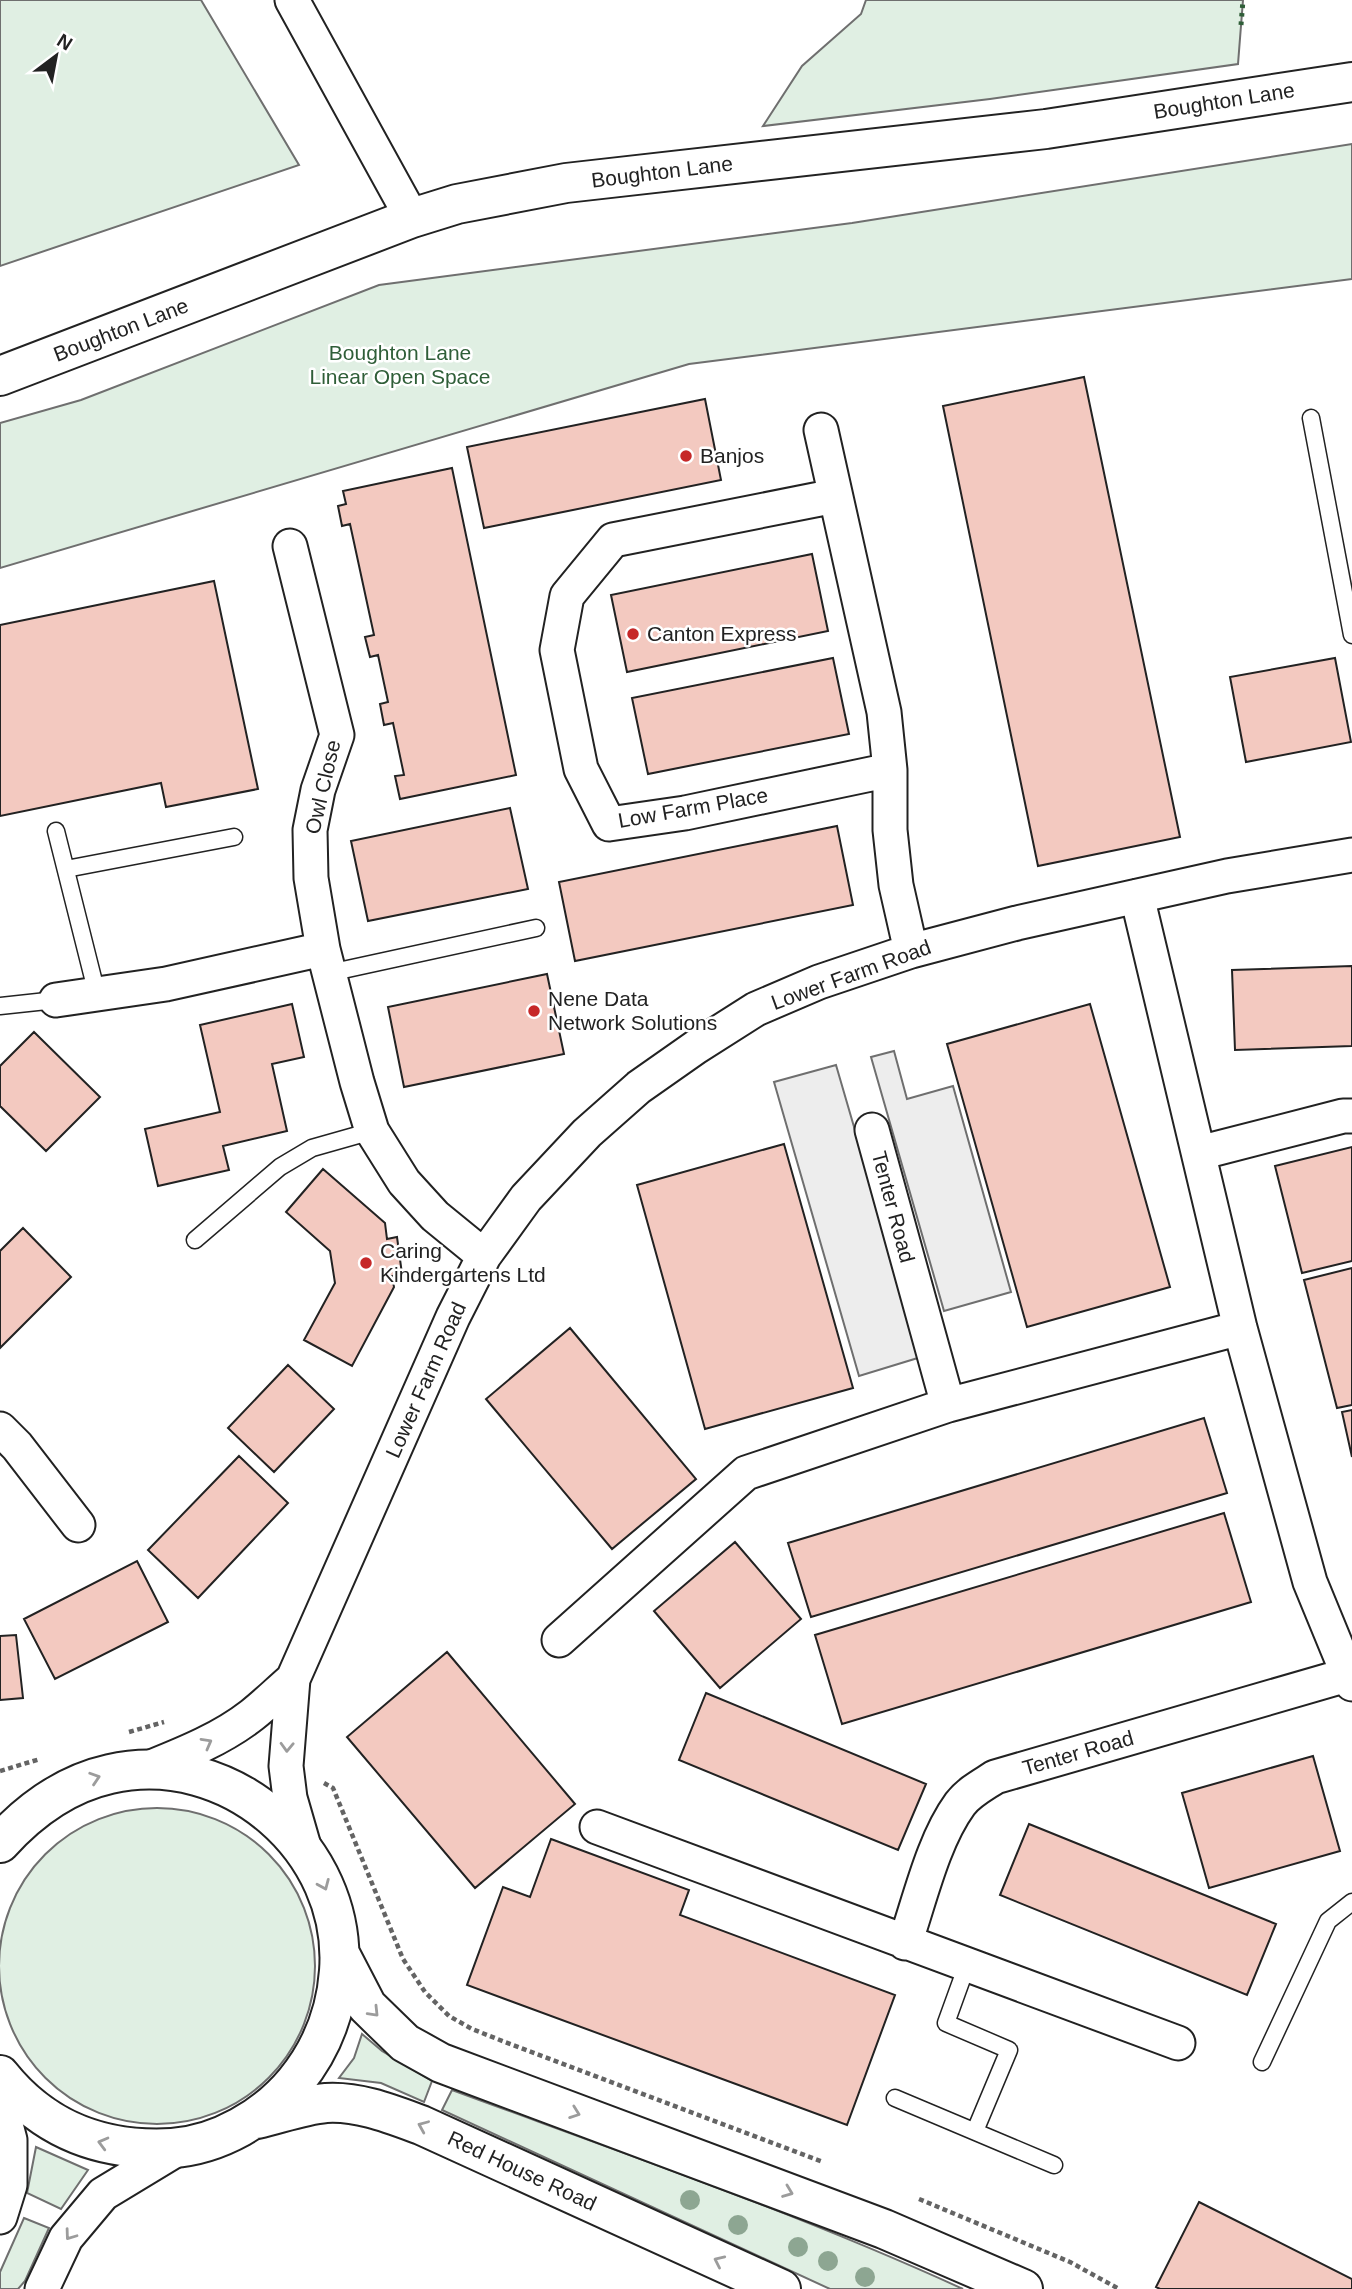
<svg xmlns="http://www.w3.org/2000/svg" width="1352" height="2289" viewBox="0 0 1352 2289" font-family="Helvetica,sans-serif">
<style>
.green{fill:#e0efe3;stroke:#6f6f6f;stroke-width:2}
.parking{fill:#ededed;stroke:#6f6f6f;stroke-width:2}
.building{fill:#f3c9c0;stroke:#222;stroke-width:2}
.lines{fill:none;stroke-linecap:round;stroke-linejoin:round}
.service-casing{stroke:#222;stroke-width:19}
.minor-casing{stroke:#222;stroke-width:37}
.tertiary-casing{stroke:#222;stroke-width:42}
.primary-casing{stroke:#222;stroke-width:42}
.path{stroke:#646464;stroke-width:4.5;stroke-dasharray:5 3.5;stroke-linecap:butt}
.service{stroke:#fff;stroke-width:16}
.minor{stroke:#fff;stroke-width:33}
.tertiary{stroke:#fff;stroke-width:38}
.primary{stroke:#fff;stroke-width:38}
.hedge{stroke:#2f5e38;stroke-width:5;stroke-dasharray:3.5 5;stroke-linecap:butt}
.tree{fill:#8da692}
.oneway{stroke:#9c9c9c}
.poi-dot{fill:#c62828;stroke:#fff;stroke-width:2.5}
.labels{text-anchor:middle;stroke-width:5;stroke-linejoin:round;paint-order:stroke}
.street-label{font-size:21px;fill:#222;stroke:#fff}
.park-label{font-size:21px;fill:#2f5e38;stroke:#fff}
.poi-label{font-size:21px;fill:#222;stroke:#fff;text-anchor:start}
</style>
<rect width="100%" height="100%" fill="#fff"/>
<path class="green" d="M0,0H201L299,165L0,266Z
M866,0H1243L1238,64L990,99L763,126L802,66L861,14Z
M1352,144V279L689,364L0,568V423L81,400L379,285L852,223Z
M-1 1966a158 158 0 1 1 316 0a158 158 0 1 1-316 0Z
M362,2034L382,2051L432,2081L424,2102L381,2083L339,2078L354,2058Z
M452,2090C623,2153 797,2213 963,2289H830L442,2110Z
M36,2147L88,2170L61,2209L27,2193Z
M24,2218L49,2228L25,2281L18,2289H0V2272Z"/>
<path class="parking" d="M894,1051L907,1099L953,1086L1011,1292L944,1311L871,1057Z
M836,1065L921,1357L859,1376L774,1082Z"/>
<path class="building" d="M1084,377L1180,837L1038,866L943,406Z
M705,399L721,480L484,528L467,447Z
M452,468L516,775L400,799L395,776L404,775L393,723L384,725L380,704L388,702L378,655L370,657L365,637L374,635L350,524L342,526L338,506L346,504L343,491Z
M812,554L828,631L627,672L611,595Z
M214,581L258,789L166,807L161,783L0,816V625Z
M833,658L849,734L648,774L632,698Z
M1335,658L1351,742L1246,762L1230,677Z
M510,808L528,889L368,921L351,841Z
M837,826L853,905L575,961L559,882Z
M1352,966V1046L1235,1050L1232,970Z
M547,974L564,1054L404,1087L388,1007Z
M292,1004L304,1057L272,1064L287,1131L223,1146L229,1170L158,1186L145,1129L220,1112L200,1025Z
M1090,1004L1170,1287L1027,1327L947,1044Z
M34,1032L100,1097L46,1151L0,1106V1066Z
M784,1144L853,1388L705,1429L637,1185Z
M1352,1147V1261L1302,1273L1275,1166Z
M323,1169L385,1223L387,1239L397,1237L402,1274L392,1276L394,1287L352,1366L304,1340L335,1283L330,1251L286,1212Z
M23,1228L71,1277L0,1348V1251Z
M1352,1268V1405L1337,1408L1304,1280Z
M570,1328L696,1479L612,1549L486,1399Z
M288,1365L334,1409L274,1472L228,1428Z
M1352,1410V1457L1342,1412Z
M1204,1418L1227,1493L811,1617L788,1543Z
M239,1456L288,1503L198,1598L148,1550Z
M1224,1513L1251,1602L842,1724L815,1635Z
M735,1542L801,1619L720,1688L654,1611Z
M137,1561L168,1622L55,1679L24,1619Z
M16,1635L23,1698L0,1700V1636Z
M447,1652L575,1804L475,1888L347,1737Z
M706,1693L926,1784L898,1850L679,1760Z
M1313,1756L1340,1851L1209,1888L1182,1793Z
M1029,1824L1276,1924L1247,1995L1000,1895Z
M551,1839L689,1890L680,1915L895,1995L847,2125L467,1985L503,1887L530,1897Z
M1199,2202L1352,2279V2289H1160L1156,2287Z"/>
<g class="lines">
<g class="service-casing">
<path id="service" d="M1311,418L1352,635
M56,831L97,994
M66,869L234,837
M329,973L536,928
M0,1006L56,1000
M195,1240L280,1167L312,1148L372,1131
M967,1965L946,2023L1009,2050L975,2131
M1262,2062L1328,1921L1352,1902
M895,2098L1054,2165"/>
</g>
<g class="minor-casing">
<path id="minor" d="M292,0L412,218
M821,430L884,712L890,770V830L896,885L911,951
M835,496L613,540L567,596L557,650L581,769L609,824L685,813L890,770
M290,546L337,735L318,790L310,830L311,878L323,949L357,1082L372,1131L404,1182L435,1216L484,1256
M1137,896L1240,1328L1310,1582L1352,1684
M56,1000L166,984L323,949
M872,1130L948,1405
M1199,1153L1343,1116H1352
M0,1429L17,1446L78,1525
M559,1640L746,1473L948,1405L1240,1328
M144,1770C181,1755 220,1740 252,1715C266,1704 279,1691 293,1679
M597,1827L1178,2043
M305,1850L290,1798L286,1766L293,1679L453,1317L484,1256L526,1198L587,1133L639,1087L696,1047L756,1009L819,982L911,951L1017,923L1227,876L1352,855
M905,1943C920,1899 933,1841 960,1804C969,1792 983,1785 995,1777L1347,1675
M0,2102L10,2140V2185L0,2217
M42,2289L66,2238L103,2194L179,2148"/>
</g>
<g class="tertiary-casing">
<path id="tertiary" d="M0,376L412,218L457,204L566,183L1046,129L1352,82"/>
</g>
<g class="primary-casing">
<path id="primary" d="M0,1843C30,1810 65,1784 110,1774C229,1747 348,1849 339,1971C336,2013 322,2049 295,2082C266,2117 219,2145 172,2148C102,2152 44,2130 0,2075
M340,1954L367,2006L405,2043L441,2063L884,2229L1023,2289
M257,2119C279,2114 303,2105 326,2103C359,2101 391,2114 421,2125L781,2289"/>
</g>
<path class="path" d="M129,1732L164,1722
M0,1771L40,1759
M324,1783L333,1788L403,1959L425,1992L449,2016L472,2029L505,2042L823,2162
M919,2199L1070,2262L1119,2289"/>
<use href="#service" class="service"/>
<use href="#minor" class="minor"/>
<use href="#tertiary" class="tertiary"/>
<use href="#primary" class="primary"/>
<path class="hedge" d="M1241,25L1243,0"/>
</g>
<g class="tree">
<circle cx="690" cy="2200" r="10"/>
<circle cx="738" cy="2225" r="10"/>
<circle cx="798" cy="2247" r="10"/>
<circle cx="828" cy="2261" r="10"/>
<circle cx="865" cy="2277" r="10"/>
</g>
<defs><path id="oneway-chevron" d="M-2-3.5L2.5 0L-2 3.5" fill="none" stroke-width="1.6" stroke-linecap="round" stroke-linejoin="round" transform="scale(1.75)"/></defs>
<g class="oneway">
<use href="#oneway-chevron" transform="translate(207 1743) rotate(-29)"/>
<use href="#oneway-chevron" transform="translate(287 1747) rotate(92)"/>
<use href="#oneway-chevron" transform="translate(95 1778) rotate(-18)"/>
<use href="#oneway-chevron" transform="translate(324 1885) rotate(67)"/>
<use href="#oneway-chevron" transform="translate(374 2012) rotate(46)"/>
<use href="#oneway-chevron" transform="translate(575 2113) rotate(20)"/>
<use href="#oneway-chevron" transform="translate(423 2126) rotate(-157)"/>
<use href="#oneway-chevron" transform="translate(103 2143) rotate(-165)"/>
<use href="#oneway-chevron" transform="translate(788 2192) rotate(21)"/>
<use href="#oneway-chevron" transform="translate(70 2235) rotate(126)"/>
<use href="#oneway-chevron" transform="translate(719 2261) rotate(-155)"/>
</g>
<g class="poi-dot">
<circle cx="686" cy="456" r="7"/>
<circle cx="633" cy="634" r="7"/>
<circle cx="534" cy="1011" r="7"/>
<circle cx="366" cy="1263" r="7"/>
</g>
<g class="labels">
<g class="street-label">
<text transform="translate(1224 101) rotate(-9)" y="7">Boughton Lane</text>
<text transform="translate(662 172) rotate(-7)" y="7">Boughton Lane</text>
<text transform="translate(121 330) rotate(-21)" y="7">Boughton Lane</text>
<text transform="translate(323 787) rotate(-77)" y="7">Owl Close</text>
<text transform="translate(693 808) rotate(-10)" y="7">Low Farm Place</text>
<text transform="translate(851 975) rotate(-20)" y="7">Lower Farm Road</text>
<text transform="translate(893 1207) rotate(75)" y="7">Tenter Road</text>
<text transform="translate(426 1380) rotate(-66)" y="7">Lower Farm Road</text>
<text transform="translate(1078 1753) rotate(-16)" y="7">Tenter Road</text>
<text transform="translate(522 2171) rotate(25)" y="7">Red House Road</text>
</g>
<g class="park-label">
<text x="400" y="360">Boughton Lane<tspan x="400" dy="24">Linear Open Space</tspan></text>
</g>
<g class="poi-label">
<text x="700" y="463">Banjos</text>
<text x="647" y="641">Canton Express</text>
<text x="548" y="1006">Nene Data<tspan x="548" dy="24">Network Solutions</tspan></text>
<text x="380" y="1258">Caring<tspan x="380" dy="24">Kindergartens Ltd</tspan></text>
</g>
</g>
<g transform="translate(56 56) rotate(32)" stroke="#ffffff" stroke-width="5" paint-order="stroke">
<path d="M0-5L12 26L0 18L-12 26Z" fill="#222222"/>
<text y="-10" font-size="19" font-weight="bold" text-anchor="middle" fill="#222222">N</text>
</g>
</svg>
